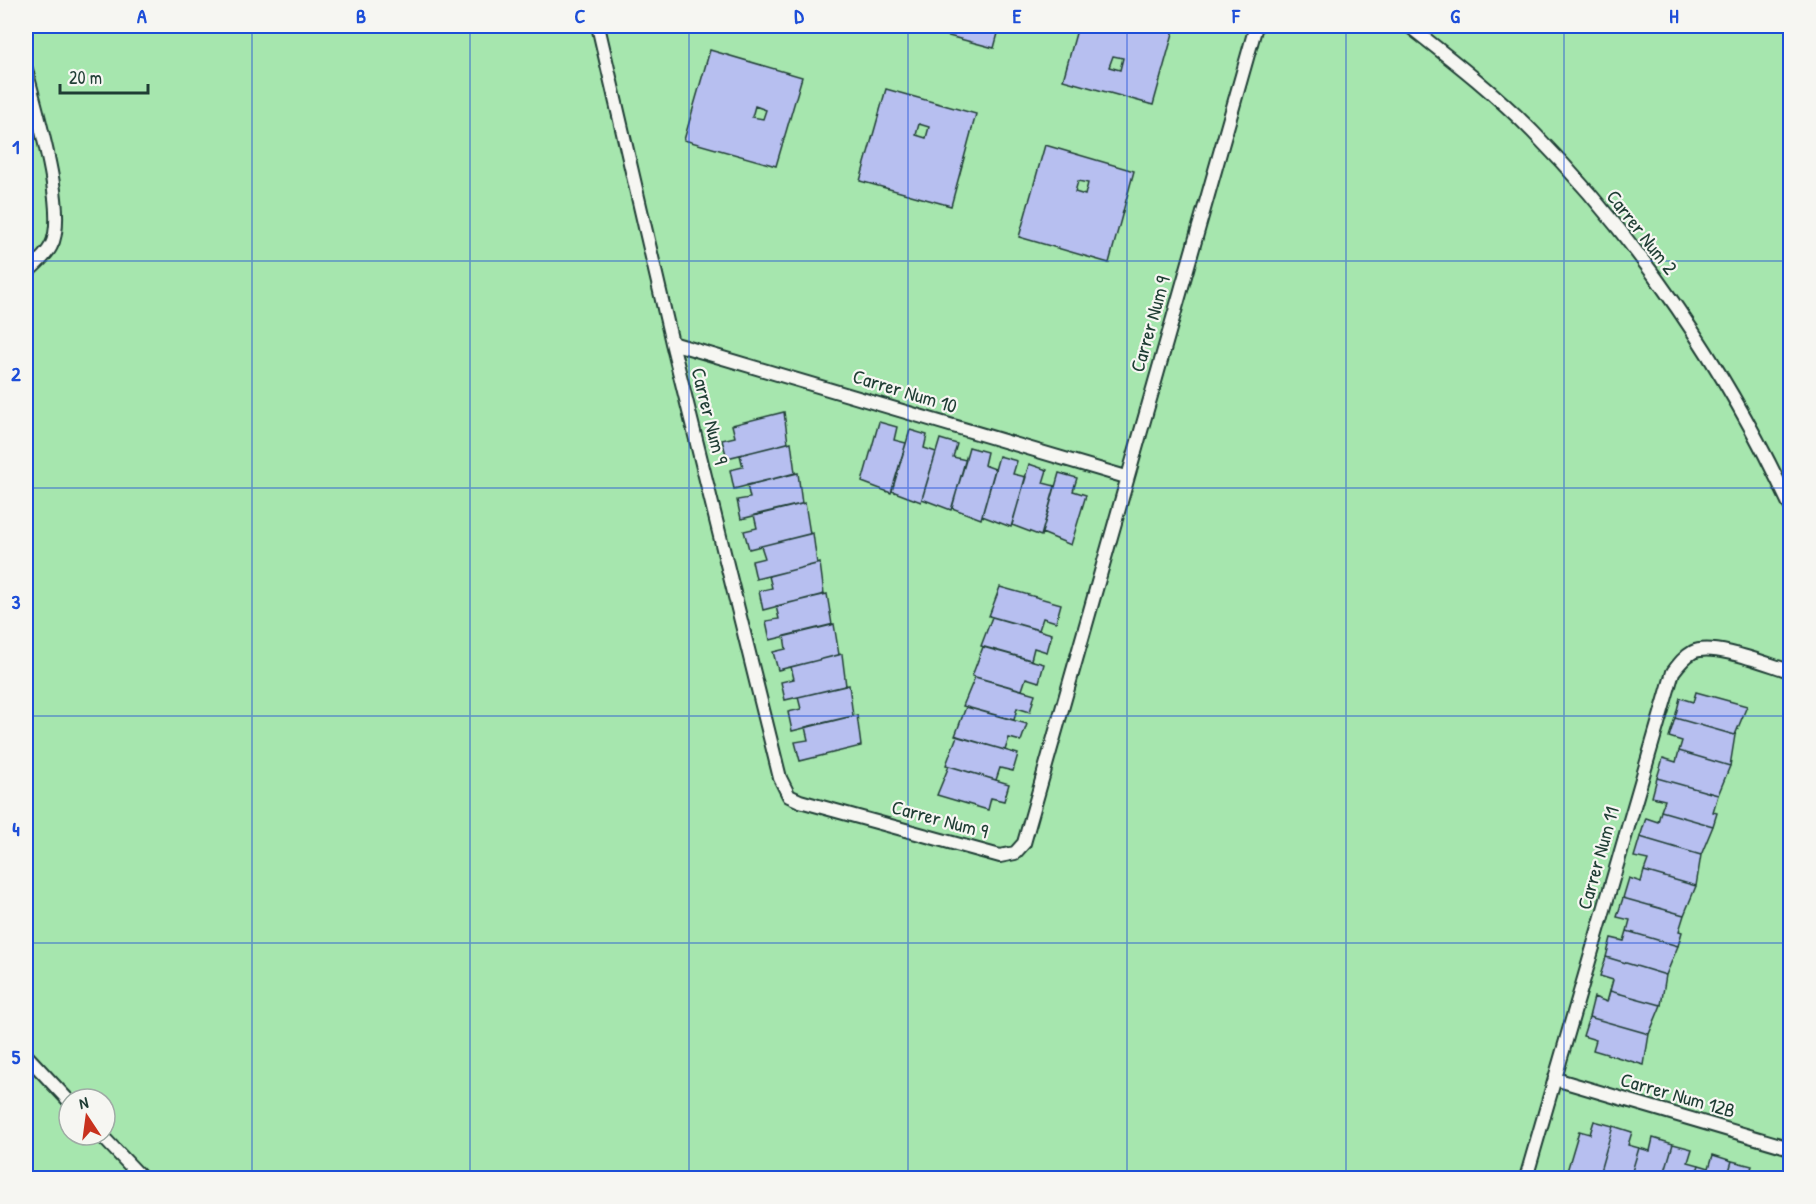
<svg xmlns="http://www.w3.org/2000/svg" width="1816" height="1204" viewBox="0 0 1816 1204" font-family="'Patrick Hand',sans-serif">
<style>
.green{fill:#a6e6ae;stroke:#629271;stroke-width:1.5;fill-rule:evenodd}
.building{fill:#b7bff0;stroke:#1f3d34;stroke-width:1.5;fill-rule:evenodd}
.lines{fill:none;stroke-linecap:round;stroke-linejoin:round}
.lane-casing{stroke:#1f3d34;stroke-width:16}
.lane{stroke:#f6f6f2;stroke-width:12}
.grid{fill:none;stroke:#1d4ed8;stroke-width:1.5;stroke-opacity:0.55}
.labels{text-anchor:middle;stroke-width:4.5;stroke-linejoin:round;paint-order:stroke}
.street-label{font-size:20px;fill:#1f3d34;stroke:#f6f6f2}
.neatline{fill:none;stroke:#1d4ed8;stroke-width:2}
.grid-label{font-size:20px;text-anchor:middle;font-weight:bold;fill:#1d4ed8}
</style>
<rect width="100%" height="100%" fill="#f6f6f2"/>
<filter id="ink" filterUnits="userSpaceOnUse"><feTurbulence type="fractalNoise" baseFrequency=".0167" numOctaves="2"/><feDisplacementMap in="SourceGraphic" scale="12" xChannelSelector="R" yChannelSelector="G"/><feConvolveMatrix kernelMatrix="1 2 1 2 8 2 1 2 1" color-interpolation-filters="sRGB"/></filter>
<g filter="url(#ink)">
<path class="green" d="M26,26H1790V1178H26ZM69,1099H105V1135H69Z"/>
<path class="building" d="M911,26H1000L994,48Z
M1078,26H1175L1153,105L1063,80ZM1113,56L1123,58L1120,70L1109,67Z
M710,50L802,77L776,166L684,140ZM755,106L766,110L763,119L752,117Z
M886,89L976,114L951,206L860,181ZM919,124L929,127L926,138L916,135Z
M1045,145L1134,171L1109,263L1019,237ZM1078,181L1088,183L1085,195L1075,192Z
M784,412L788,443L727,458L722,440L735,437L732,425Z
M879,422L897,427L894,440L906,443L891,493L862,482Z
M910,430L927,435L924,448L936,452L921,502L892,491Z
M940,439L957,444L953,457L966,460L951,510L922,499Z
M791,442L795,473L734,489L730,470L743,467L740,455Z
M969,447L987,452L984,465L995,469L981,519L952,508Z
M999,456L1017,461L1013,474L1026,477L1011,527L982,516Z
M1029,464L1047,470L1043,483L1055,486L1041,536L1012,525Z
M798,473L802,504L741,519L737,500L750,498L747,485Z
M1059,473L1077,478L1073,491L1086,495L1071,545L1042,533Z
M805,503L810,534L749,549L744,531L757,528L754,515Z
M813,533L817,564L756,579L752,561L765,558L761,546Z
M820,563L824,594L763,610L759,591L772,588L769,576Z
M1000,587L1061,604L1056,622L1043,618L1039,630L989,616Z
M827,594L832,625L770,640L766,621L779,619L776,606Z
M992,617L1052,634L1047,652L1034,648L1031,660L981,646Z
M834,624L839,655L778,670L773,652L786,649L784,636Z
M983,647L1044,664L1039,682L1026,678L1022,690L972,676Z
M842,654L846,686L785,700L781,682L794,679L791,667Z
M975,677L1035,694L1030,712L1017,708L1014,720L963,706Z
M849,685L853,716L792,731L788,712L801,709L798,697Z
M1696,692L1747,706L1735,735L1675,718L1680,698L1693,702Z
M966,707L1027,724L1021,741L1009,738L1005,750L955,736Z
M857,715L861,746L800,761L795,742L808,740L805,727Z
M1675,718L1735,735L1730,766L1679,751L1682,741L1669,737Z
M957,736L1018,754L1013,771L1000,768L996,780L946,765Z
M1679,751L1730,766L1718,795L1657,778L1663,758L1676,762Z
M949,766L1009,784L1004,801L991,798L988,810L937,795Z
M1657,778L1718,795L1713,812L1717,813L1713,826L1661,811L1665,800L1652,797Z
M1661,811L1713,826L1701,855L1640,837L1646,818L1658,822Z
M1640,837L1701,855L1696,886L1644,871L1648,860L1634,857Z
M1644,871L1696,886L1684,915L1623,898L1629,878L1641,882Z
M1623,898L1684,915L1679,931L1682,932L1678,946L1627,931L1630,920L1617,917Z
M1627,931L1678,946L1666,975L1606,957L1611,938L1624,941Z
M1606,957L1666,975L1661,1005L1610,991L1613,980L1600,976Z
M1610,991L1661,1005L1649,1034L1589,1017L1594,997L1607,1002Z
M1589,1017L1649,1034L1644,1065L1593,1050L1596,1040L1583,1036Z
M1594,1121L1613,1126L1598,1178H1565L1579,1131L1590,1134Z
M1613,1126L1632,1132L1628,1145L1639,1148L1630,1178H1598Z
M1653,1138L1673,1144L1663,1178H1630L1639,1148L1650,1151Z
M1673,1144L1692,1149L1688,1162L1699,1165L1695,1178H1663Z
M1713,1155L1732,1161L1727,1178H1695L1699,1165L1709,1168Z
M1732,1161L1752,1166L1748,1178H1727Z
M1773,1172L1790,1177V1178H1771Z"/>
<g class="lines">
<g class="lane-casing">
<path id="lane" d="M598,26L672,343L780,778L789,796L800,801L1000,856L1015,853L1024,843L1256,26
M1409,26C1451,59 1495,93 1533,132C1638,239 1727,370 1790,506
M26,69C35,108 69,213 51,246C46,256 34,266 26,273
M672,343L1126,477
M26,1055L69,1101
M1555,1079L1790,1148
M101,1135L142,1178
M1526,1178L1673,672C1679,664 1684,657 1693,652C1713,642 1769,665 1790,671"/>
</g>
<use href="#lane" class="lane"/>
</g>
</g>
<path class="grid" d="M252,26V1178M470,26V1178M689,26V1178M908,26V1178M1127,26V1178M1346,26V1178M1564,26V1178M26,261H1790M26,488H1790M26,716H1790M26,943H1790"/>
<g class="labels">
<g class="street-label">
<text transform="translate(1642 232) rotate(52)" y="7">Carrer Num 2</text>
<text transform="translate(1150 324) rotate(-74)" y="7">Carrer Num 9</text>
<text transform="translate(905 391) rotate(17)" y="7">Carrer Num 10</text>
<text transform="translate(710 416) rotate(76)" y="7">Carrer Num 9</text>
<text transform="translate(940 819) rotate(15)" y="7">Carrer Num 9</text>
<text transform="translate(1598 858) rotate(-74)" y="7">Carrer Num 11</text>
<text transform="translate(1678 1095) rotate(16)" y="7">Carrer Num 12B</text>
</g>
</g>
<rect width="1816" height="1204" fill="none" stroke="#f6f6f2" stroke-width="66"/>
<g transform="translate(87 1117) rotate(347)"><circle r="28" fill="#f6f6f2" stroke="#a0aca6" stroke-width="1.5"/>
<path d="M0-4.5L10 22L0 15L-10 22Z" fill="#c8321e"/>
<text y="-9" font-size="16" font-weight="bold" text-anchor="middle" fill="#1f3d34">N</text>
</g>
<path d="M60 84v9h88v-9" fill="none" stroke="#1f3d34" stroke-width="3"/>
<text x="69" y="84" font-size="18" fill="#1f3d34" stroke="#f6f6f2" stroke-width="4.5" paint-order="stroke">20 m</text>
<rect x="33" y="33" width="1750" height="1138" class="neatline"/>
<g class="grid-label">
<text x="142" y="23">A</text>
<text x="361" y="23">B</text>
<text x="580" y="23">C</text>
<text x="799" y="23">D</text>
<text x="1017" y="23">E</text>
<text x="1236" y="23">F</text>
<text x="1455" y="23">G</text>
<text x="1674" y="23">H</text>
<text x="16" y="154">1</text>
<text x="16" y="381">2</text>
<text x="16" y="609">3</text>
<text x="16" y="836">4</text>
<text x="16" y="1064">5</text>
</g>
</svg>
